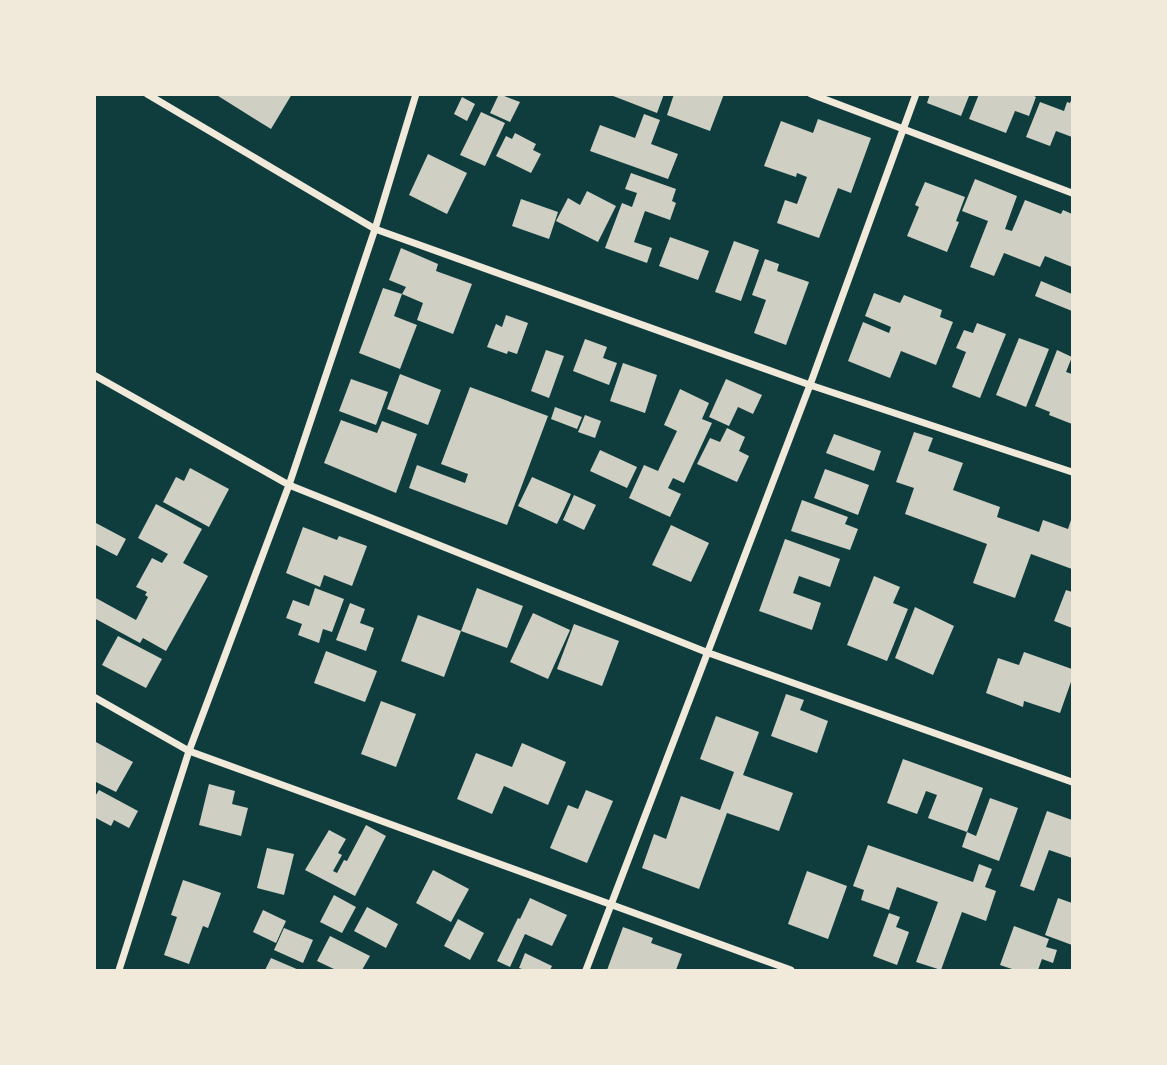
<svg xmlns="http://www.w3.org/2000/svg" width="1167" height="1065" viewBox="0 0 1167 1065" font-family="'Times New Roman',serif">
<style>
.building{fill:#cfcfc3}
.lines{fill:none;stroke-linecap:round;stroke-linejoin:round}
.minor{stroke:#f1e9da;stroke-width:7}
</style>
<rect width="100%" height="100%" fill="#0f3d3e"/>
<path class="building" d="M215,94H292L271,129Z
M499,94L520,102L510,122L490,113Z
M608,94H664L657,113Z
M674,94H724L710,131L667,115Z
M930,94H964L969,96L961,116L927,103Z
M979,94H1030L1036,97L1029,116L1015,111L1006,133L969,119Z
M462,97L475,104L467,121L454,114Z
M1072,98V137L1056,131L1050,146L1026,137L1040,102L1064,111L1067,102L1070,103Z
M481,112L505,123L485,166L460,155Z
M644,114L660,120L651,144L678,154L668,179L590,151L600,125L635,138Z
M818,119L871,138L851,193L838,188L819,238L777,223L785,200L797,204L807,177L797,173L796,177L764,166L781,121L813,133Z
M515,133L536,144L533,150L541,154L531,173L496,156L506,136L512,139Z
M428,154L467,173L447,214L409,195Z
M631,173L676,189L672,201L676,203L670,220L645,211L634,242L652,248L647,263L605,248L622,203L632,207L637,193L625,189Z
M975,179L1017,196L1005,229L1012,231L1025,200L1061,214L1063,210L1072,214V267L1045,256L1040,267L1004,253L994,276L970,267L988,221L962,211Z
M925,182L965,197L956,221L959,222L947,252L907,236L919,207L915,205Z
M587,191L616,206L598,242L556,221L568,198L580,205Z
M521,199L558,212L549,239L512,226Z
M670,237L709,251L698,280L659,266Z
M734,241L759,250L741,301L715,292Z
M401,248L438,264L436,271L472,284L453,334L417,320L423,303L402,294L394,316L417,325L400,369L359,353L383,288L402,294L406,287L389,280Z
M765,259L779,264L777,271L809,282L786,345L754,333L766,300L752,295Z
M1041,281L1072,294V311L1035,296Z
M874,293L900,303L904,295L942,310L940,317L953,322L936,365L901,351L890,378L848,361L863,322L889,333L891,327L865,316Z
M506,315L528,323L517,354L508,351L507,354L487,347L496,324L502,327Z
M977,323L1006,334L980,398L952,387L966,352L956,348L964,330L973,333Z
M1019,338L1049,349L1026,407L996,395Z
M585,339L607,347L603,358L617,363L609,385L573,371Z
M546,350L564,356L549,398L531,391Z
M1057,350L1072,357L1066,372L1072,374V424L1049,415L1050,412L1035,406Z
M623,363L657,375L645,413L610,401Z
M400,374L441,390L428,425L387,409Z
M351,379L388,392L376,425L339,411Z
M726,379L762,395L753,414L738,407L729,426L709,417Z
M470,387L548,416L507,525L409,488L417,465L465,483L468,474L441,464Z
M680,389L709,403L702,419L712,423L684,483L673,478L668,488L681,494L670,517L629,498L644,465L658,471L677,431L664,425Z
M555,407L582,417L577,429L551,419Z
M585,415L601,421L595,438L578,432Z
M341,420L377,433L382,421L417,434L396,493L324,463Z
M727,428L745,437L739,451L749,456L737,482L697,464L710,438L720,442Z
M914,432L933,438L928,451L963,463L953,490L1000,507L997,517L1039,532L1043,520L1068,529L1072,517V569L1031,554L1015,598L973,583L987,544L905,514L914,488L896,482Z
M834,434L881,451L874,471L826,453Z
M600,450L637,467L627,488L590,471Z
M190,468L229,489L209,527L163,502L176,477L184,481Z
M825,469L869,485L858,515L814,498Z
M532,477L571,494L557,524L518,506Z
M574,495L596,505L584,530L563,520Z
M802,500L848,517L845,524L858,529L850,550L791,531Z
M156,504L202,529L183,563L208,576L166,651L143,638L140,643L94,618V597L136,620L148,597L145,595L147,592L136,587L152,558L162,563L168,554L138,538Z
M94,522L126,539L117,556L94,544Z
M671,525L709,543L691,582L652,565Z
M303,527L337,540L339,536L367,546L352,586L324,575L320,587L286,573Z
M785,539L840,559L830,587L799,576L793,593L821,603L812,630L759,611Z
M874,576L900,587L893,603L908,609L887,661L847,645Z
M315,588L344,599L332,632L323,629L319,643L298,635L302,624L286,618L293,600L309,606Z
M477,588L523,606L507,648L461,631Z
M1066,590L1072,592V628L1054,621Z
M350,603L365,609L360,623L374,628L366,651L336,640Z
M915,607L954,626L933,675L895,658Z
M533,613L570,630L548,679L510,662Z
M418,615L461,631L444,677L401,661Z
M574,624L619,641L602,686L557,669Z
M118,636L162,659L146,688L102,665Z
M326,651L377,671L365,702L314,683Z
M1024,652L1072,669V679L1060,713L1024,701L1023,707L986,693L998,658L1019,665Z
M786,694L804,700L800,710L828,721L817,753L771,736Z
M381,701L416,714L396,767L361,754Z
M716,716L759,732L743,775L793,793L779,831L727,813L699,889L642,868L654,834L666,839L681,796L720,810L734,772L700,759Z
M94,741L133,762L116,792L94,781Z
M522,743L566,762L548,805L504,786L492,814L457,799L476,753L512,767Z
M903,759L983,788L967,832L976,836L990,798L1018,808L999,861L962,847L967,832L928,818L937,795L926,791L917,814L887,803Z
M209,784L235,791L232,804L248,808L241,836L199,825Z
M99,790L138,811L129,828L114,820L111,826L94,817V798Z
M586,790L613,801L587,863L550,848L568,805L578,809Z
M1047,811L1072,820V858L1049,850L1034,891L1020,886Z
M366,825L386,836L355,896L305,870L329,830L346,839L338,853L342,855L333,871L337,873L344,860L347,861Z
M868,845L973,882L979,864L992,869L985,887L996,891L986,921L962,912L941,970L916,962L938,902L897,887L889,910L861,900L864,890L853,886Z
M267,848L294,854L284,895L257,888Z
M433,870L469,889L451,922L416,903Z
M807,871L847,886L828,939L788,924Z
M183,880L221,893L208,928L203,926L189,964L164,955L177,917L171,915Z
M334,895L356,907L342,933L320,922Z
M530,898L567,915L552,946L525,934L510,967L497,961L518,918L520,919Z
M1058,898L1072,903V945L1045,935Z
M367,907L398,924L386,948L354,931Z
M263,910L286,921L276,943L253,932Z
M889,913L900,917L896,927L909,932L897,965L873,956Z
M458,919L484,933L470,960L444,946Z
M1014,926L1049,939L1046,947L1057,950L1053,963L1042,959L1038,970H1015L1000,965Z
M623,927L653,938L651,943L682,954L676,970H607Z
M284,928L313,940L303,963L274,950Z
M330,936L370,956L362,970H336L317,961Z
M525,953L552,966L550,970H525L519,968Z
M271,958L299,970H265Z"/>
<g class="lines">
<path class="minor" d="M147,94L375,229L810,385L1072,472
M811,94L1072,193
M94,375L289,485L706,652L1072,782
M94,697L189,751L791,970
M119,970L189,751L289,485L375,229L416,94
M586,970L810,385L916,94"/>
</g>
<rect width="1167" height="1065" fill="none" stroke="#f1e9da" stroke-width="192"/>
</svg>
